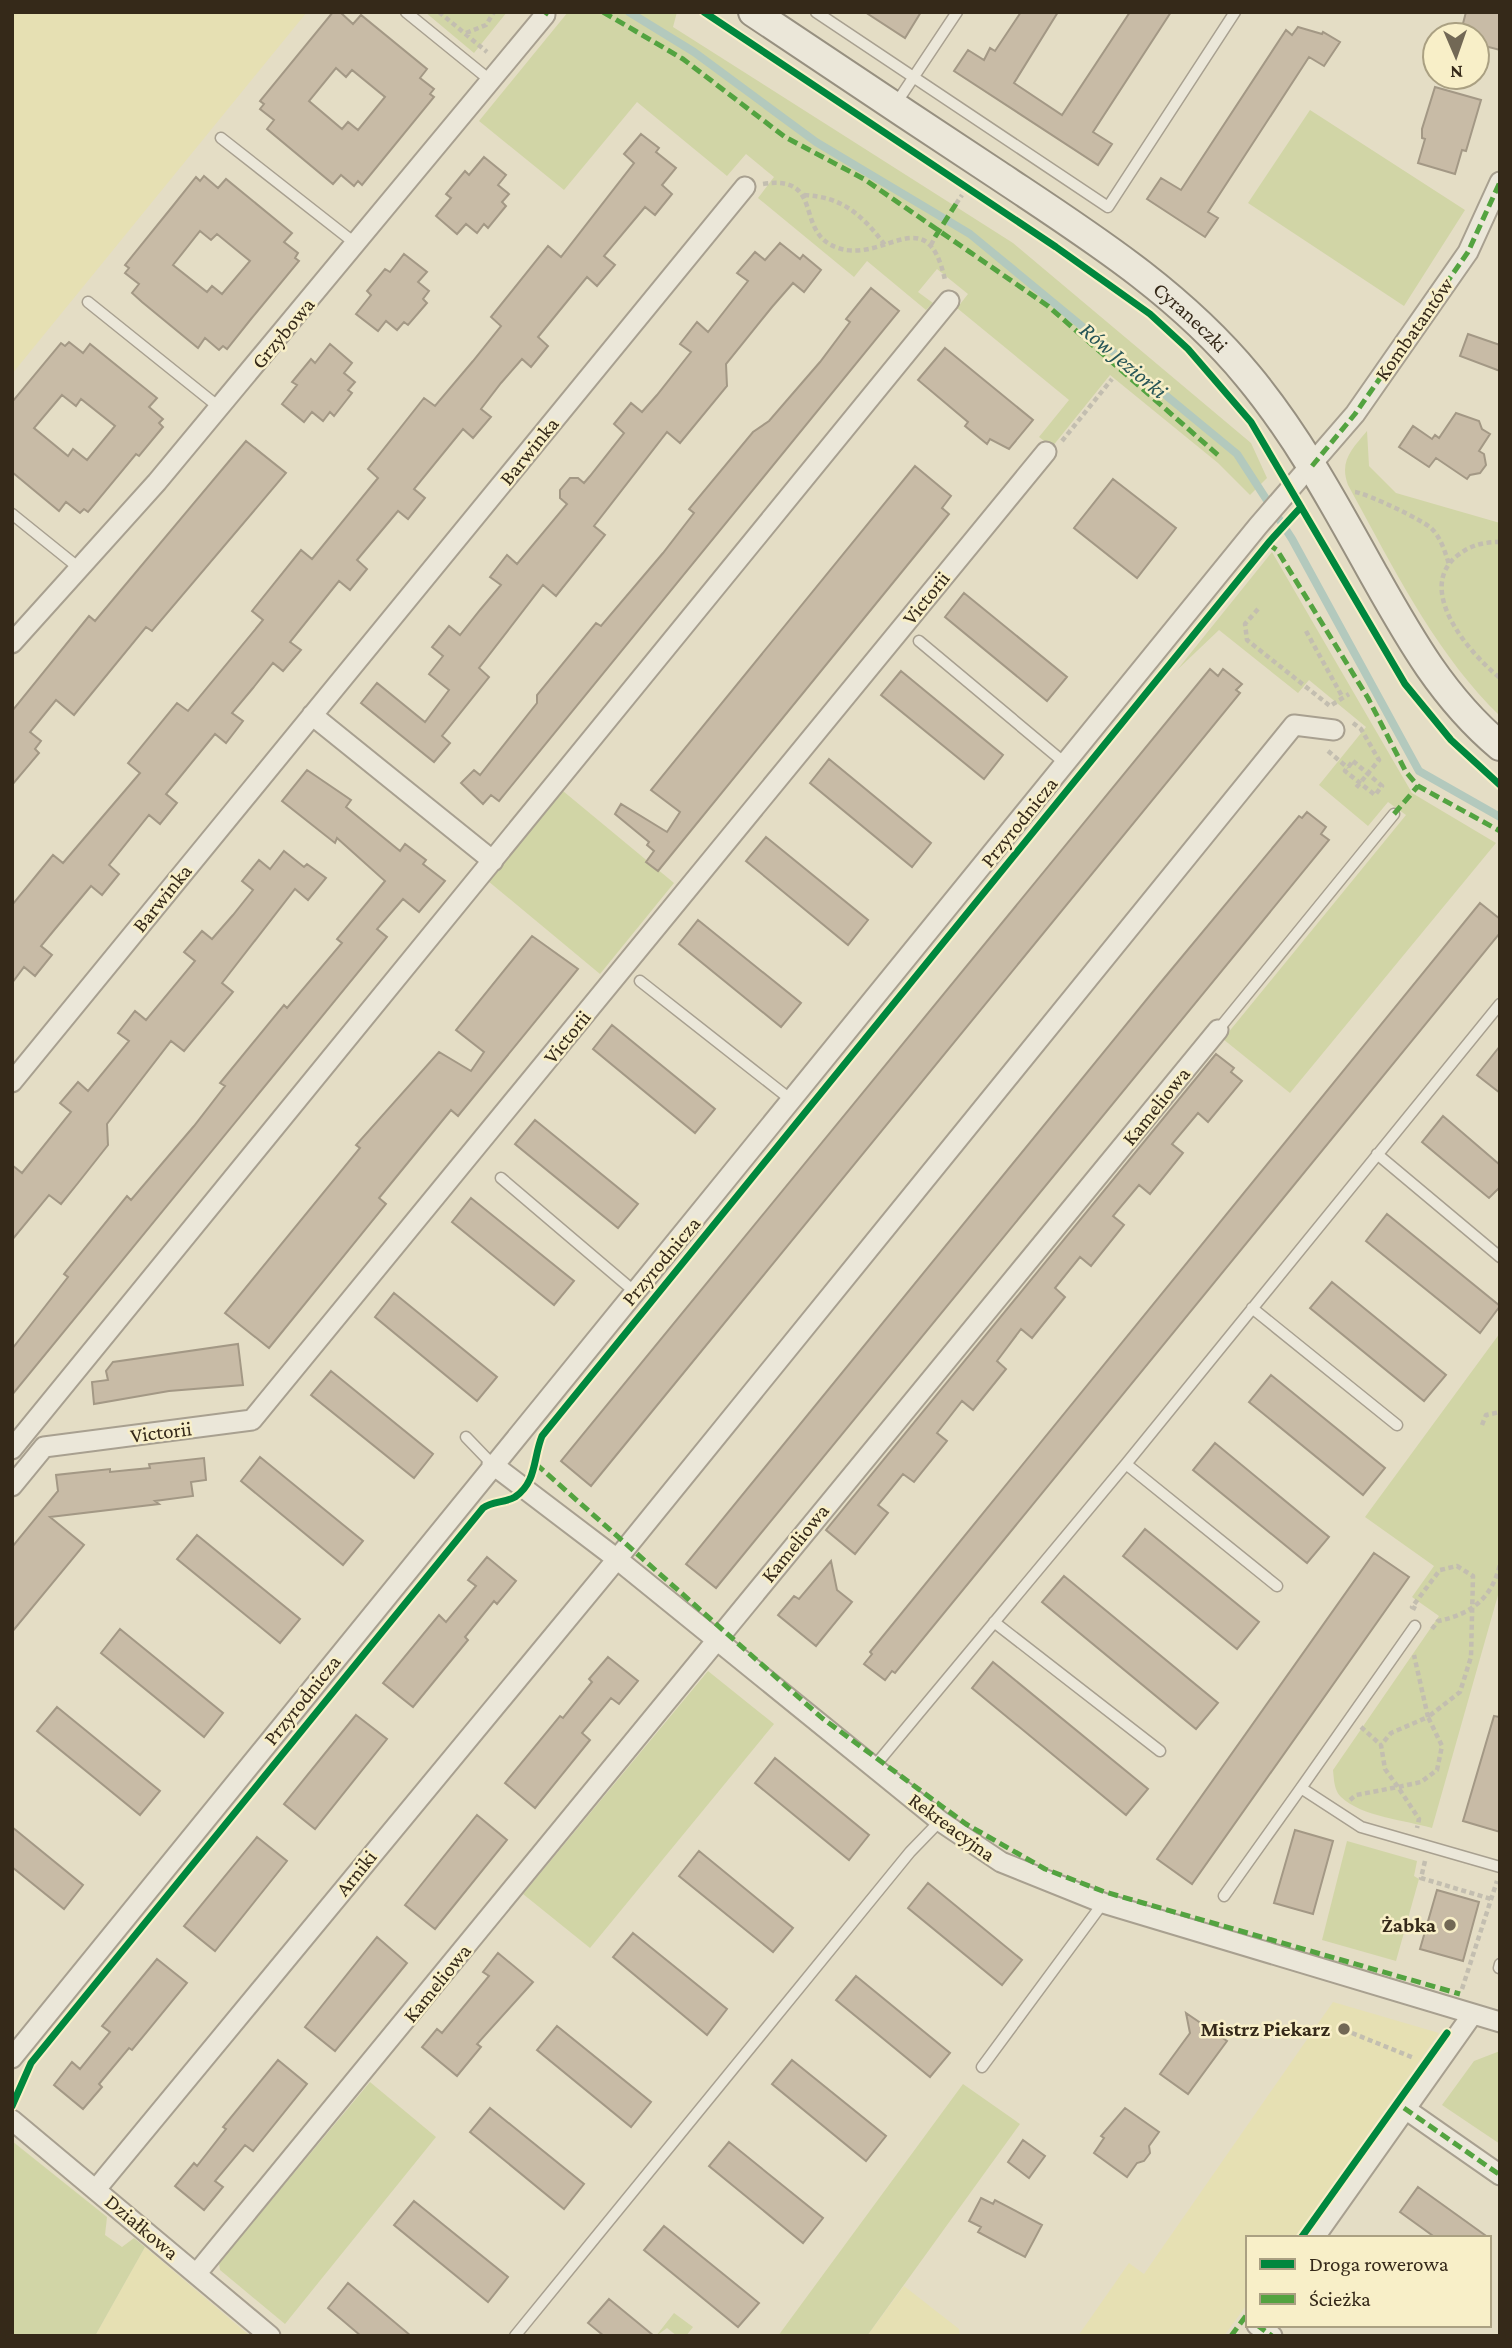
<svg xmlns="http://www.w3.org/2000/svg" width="1512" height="2348" viewBox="0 0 1512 2348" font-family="'Crimson Pro',serif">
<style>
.farmland{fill:#e6e0b3}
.green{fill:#d1d5a6}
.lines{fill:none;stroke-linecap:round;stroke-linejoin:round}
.stream{stroke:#b3c9bd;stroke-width:8}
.building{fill:#c8bba6;stroke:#a39885;stroke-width:2;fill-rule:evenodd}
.lane-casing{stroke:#a8a090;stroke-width:13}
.street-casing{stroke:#a8a090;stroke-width:23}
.secondary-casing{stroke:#979080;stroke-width:32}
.path{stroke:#c3beb0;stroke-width:4.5;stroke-dasharray:5 3.5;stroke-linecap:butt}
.lane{stroke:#ebe7d9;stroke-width:10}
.street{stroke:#ebe7d9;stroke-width:19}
.secondary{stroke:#ebe7d9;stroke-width:28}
.quiet{stroke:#53a340;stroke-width:5;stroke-dasharray:10 5;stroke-linecap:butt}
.cycleway-casing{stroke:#f8efc8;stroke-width:11}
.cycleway{stroke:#00873e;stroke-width:7}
.poi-dot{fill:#726855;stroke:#f8efc8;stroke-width:2.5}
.labels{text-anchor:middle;stroke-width:5;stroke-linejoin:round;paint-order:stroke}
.street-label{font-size:21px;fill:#352919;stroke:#f8efc8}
.poi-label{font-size:21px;font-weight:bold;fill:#352919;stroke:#f8efc8;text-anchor:end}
.water-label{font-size:23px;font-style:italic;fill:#275557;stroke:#f8efc8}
</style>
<rect width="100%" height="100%" fill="#e4ddc5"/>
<path class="farmland" d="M12,12H307L12,374Z
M1333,2002L1439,2033L1294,2238H1248V2303L1224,2336H1078L1129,2263L1144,2274Z
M145,2247L250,2336H95Z
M904,2286L959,2329L960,2336H867Z"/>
<path class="green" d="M425,12H507L474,53Z
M568,12H677L673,27L1013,243L1251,443L1267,478L1250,495L1218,463L1110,375L1052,447L1039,437L1069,400L957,308L968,294L937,269L918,292L933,303L926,310L867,261L854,277L758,198L774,177L746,154L727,176L637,102L564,190L479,121Z
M1310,110L1465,210L1404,306L1248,203Z
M1367,431L1369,466L1396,493L1500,523V716C1434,652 1392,565 1348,485C1339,461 1352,449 1367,431Z
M1272,552L1412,793L1496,843L1290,1093L1223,1039L1406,815L1388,802L1368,826L1319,785L1366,727L1309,680L1298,693L1219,630L1177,670Z
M563,791L674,883L600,974L488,881Z
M1500,1333V1588L1432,1828C1405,1820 1362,1817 1341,1797C1334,1790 1334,1780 1333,1770L1439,1616L1412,1597L1434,1566L1365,1517Z
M708,1671L774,1724L590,1948L523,1894Z
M1347,1841L1417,1861L1414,1876L1419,1879L1396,1961L1322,1940Z
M1500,2051V2144L1442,2105L1474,2061Z
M370,2082L436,2137L285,2324L220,2270L219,2263Z
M963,2084L1020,2124L867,2336H778Z
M12,2141L107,2217L105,2235L122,2247L134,2238L145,2247L95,2336H12Z
M674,2313L693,2327L686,2336H677L667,2328L656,2336Z"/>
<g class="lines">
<path class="stream" d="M629,12L694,52L816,142L970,234L1237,454L1292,539L1419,771L1500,817"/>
</g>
<path class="building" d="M333,12H340L353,24L361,15L427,69L420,78L434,89L430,94L434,97L362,185L358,181L354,186L341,175L333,184L267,129L274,120L260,109L264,104L260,101ZM336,68L346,77L352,70L385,97L358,130L348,122L342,129L309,101Z
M865,12H921L905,38Z
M1021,12H1058L1014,83L1062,115L1130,12H1171L1093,132L1112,144L1098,165L954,71L968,50L984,60L990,48L995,51Z
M1466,12H1500V50L1477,44V35H1460Z
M1298,27L1322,34L1323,32L1340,42L1324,66L1309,57L1208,212L1218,218L1205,237L1147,199L1161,178L1181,190L1286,30L1292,35Z
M1435,87L1481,100L1466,151L1462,150L1455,174L1418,163L1425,139L1422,138V129Z
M641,134L659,148L656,152L676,168L662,185L672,194L655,215L645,207L604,256L615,265L597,286L587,277L538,337L548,346L531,367L522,359L501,383L481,409L491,417L473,438L463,429L414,489L425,498L416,509L408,519L398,511L357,560L367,569L350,590L339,581L290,642L301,650L283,671L273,663L253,688L232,713L243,721L226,743L215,734L180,777L166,794L177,803L160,824L149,815L109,865L119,874L102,895L91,886L55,929L41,946L52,955L35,976L24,967L12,983V905L53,855L63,863L140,773L128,763L177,703L188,711L263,620L252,611L301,550L312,559L378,478L368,469L424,398L435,406L473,361L501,326L491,317L548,246L561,257L634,163L624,154Z
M484,157L506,175L498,185L509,194L502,202L506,206L488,228L484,224L477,233L466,224L457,234L436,216L451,198L446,194L465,171L469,175Z
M204,176L218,188L226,179L292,233L284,242L298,253L295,258L299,261L251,319L227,349L223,346L219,350L205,338L198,348L142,302L132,293L139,284L125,273L129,268L125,265L172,207L196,177L200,181ZM200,231L211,240L217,234L250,261L222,294L212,286L207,292L173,265Z
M780,243L800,259L803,255L821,270L804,292L793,283L772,307L726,364L727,386L680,443L667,432L594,526L605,535L556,596L543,585L479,668L489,677L442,736L450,743L434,762L361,703L377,683L425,722L449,690L429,674L443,656L432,647L449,626L460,635L480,610L501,585L490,577L507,555L517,564L567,504L560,498V490L570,478H578L584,483L590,476L624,433L614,424L631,403L642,412L657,395L691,352L680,344L697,322L708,332L748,281L737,273L755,252L765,260Z
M404,254L427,272L418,282L429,291L423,299L427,303L408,325L404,322L397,330L386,321L378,331L356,314L371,295L367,291L385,269L390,272Z
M871,288L899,311L499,801L491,795L483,804L461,783L474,770L480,775L537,703V695L596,623L601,626L663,553L694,513L689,509L753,432L769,421L820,362L850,322L846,319Z
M1468,334L1500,345V371L1460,356Z
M69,342L83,353L90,344L157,398L149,407L163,419L159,423L163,427L139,456L136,454L88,512L84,509L80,513L66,502L59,511L12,472V402L61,343L65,346ZM62,395L76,406L81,399L115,426L87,460L73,449L68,456L34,428Z
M330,344L352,363L344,373L355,382L348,390L352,393L334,416L330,412L323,421L312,412L304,422L282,404L297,385L292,382L311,359L315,363Z
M945,348L1033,420L1009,449L990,439L987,444L965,426L968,422L918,380Z
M1456,413L1479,421L1482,429L1490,434L1479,451L1484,454L1486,465L1480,473L1470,475L1467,479L1436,458L1429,467L1399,447L1413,426L1432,439L1435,435L1439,438Z
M246,441L286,473L152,631L146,627L74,715L56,700L30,732L41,741L35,749L39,753L12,785V711L89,616L95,621Z
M915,466L951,496L942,508L949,514L658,871L646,862L654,851L647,845L649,842L615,814L621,804L667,832L680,812L651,790Z
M1113,479L1176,528L1137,578L1074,528Z
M964,593L1067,677L1047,701L945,617Z
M1210,669L1218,676L1223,669L1242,684L1236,690L1240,693L591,1486L561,1461Z
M901,671L1003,755L984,779L881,695Z
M829,759L931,843L912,867L810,783Z
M307,770L351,800L346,807L400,851L405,844L426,860L423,864L445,881L419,912L403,899L377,929L387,937L12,1395V1349L68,1277L64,1274L127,1196L131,1200L194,1126L225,1086L220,1083L284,1005L287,1008L342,943L337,939L385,881L337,838L335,843L282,801Z
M1307,812L1326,827L1321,834L1329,840L716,1588L686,1564L1156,988L1299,816L1302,818Z
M766,837L868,920L848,945L746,861Z
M284,851L304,867L307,864L326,878L308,900L295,889L222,983L233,992L184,1051L171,1041L107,1124L108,1145L78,1183L61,1204L49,1195L12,1240V1165L22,1173L71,1112L60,1103L78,1082L88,1091L129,1041L118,1033L135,1011L146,1020L195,961L184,952L202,931L212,939L233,915L253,890L242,881L259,860L270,869Z
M1480,903L1500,919V933L895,1673L892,1671L885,1680L864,1664L872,1654L870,1652Z
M698,920L801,1003L781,1027L679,944Z
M532,936L578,969L458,1116L451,1110L379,1198L386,1204L269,1348L225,1313L360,1148L356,1145L439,1052L471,1071L484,1052L456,1030Z
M612,1025L715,1109L695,1133L593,1049Z
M1500,1046V1093L1477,1075Z
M1216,1054L1234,1068L1231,1072L1242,1081L1208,1122L1198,1113L1172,1144L1183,1153L1150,1194L1139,1185L1113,1216L1124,1225L1091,1266L1080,1257L1055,1288L1065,1297L1032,1338L1021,1329L997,1361L1006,1369L973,1410L962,1401L937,1433L947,1441L914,1482L903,1474L878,1505L888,1513L855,1554L826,1530Z
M1443,1116L1500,1165V1187L1489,1198L1422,1142Z
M535,1120L638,1204L618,1228L515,1144Z
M471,1198L574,1281L554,1305L452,1222Z
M1387,1214L1500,1306L1480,1333L1366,1241Z
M1332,1282L1446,1375L1424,1401L1310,1308Z
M394,1293L497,1377L477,1401L375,1317Z
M238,1344L243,1385L169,1391L94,1404L92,1382L108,1380L106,1371L113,1362Z
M331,1371L433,1454L414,1478L311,1395Z
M1271,1375L1385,1468L1363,1495L1249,1402Z
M1215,1443L1329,1537L1307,1563L1193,1470Z
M260,1457L363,1541L343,1565L241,1481Z
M204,1458L206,1480L191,1482L193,1496L155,1501L159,1504L50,1517L84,1545L12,1632V1547L58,1491L56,1475L110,1469V1472L129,1470L150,1468L149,1464Z
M1145,1529L1259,1622L1237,1649L1123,1556Z
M197,1535L300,1619L280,1643L177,1559Z
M1374,1553L1409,1577L1192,1884L1157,1859Z
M487,1557L516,1581L497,1604L494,1601L465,1637L468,1640L413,1707L383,1683L439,1615L446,1622L476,1586L468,1580Z
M831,1561L837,1590L852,1602L816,1646L778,1615L794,1596L799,1599Z
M1064,1576L1218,1703L1196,1729L1042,1602Z
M120,1629L223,1713L204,1737L101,1653Z
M608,1657L638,1681L619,1704L611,1698L582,1733L590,1740L535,1808L505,1783L560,1716L563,1718L592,1682L589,1679Z
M993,1662L1148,1789L1126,1815L972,1688Z
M57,1707L160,1791L140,1815L37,1731Z
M356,1715L387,1739L315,1829L284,1804Z
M1494,1716L1500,1717V1832L1463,1821Z
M775,1758L869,1835L849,1860L755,1783Z
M477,1815L507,1840L435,1929L405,1905Z
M12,1827L83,1885L64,1909L12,1867Z
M1295,1830L1333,1841L1313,1914L1274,1903Z
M257,1837L287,1861L215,1951L184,1926Z
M699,1851L793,1928L773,1952L679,1876Z
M928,1883L1022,1960L1002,1985L908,1908Z
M1437,1890L1479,1902L1463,1961L1420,1949Z
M633,1933L727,2009L707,2035L613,1957Z
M377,1937L407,1963L335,2051L305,2027Z
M498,1953L533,1982L477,2044L481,2047L457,2076L422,2047L437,2029L442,2033L489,1976L483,1972Z
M157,1959L187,1983L132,2050L129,2048L99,2084L102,2087L83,2109L54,2085L72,2062L80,2069L110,2032L102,2026Z
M856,1976L950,2053L930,2077L836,2000Z
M1186,2013L1227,2041L1188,2094L1160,2074L1190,2033Z
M557,2026L651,2102L631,2127L537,2050Z
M278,2060L307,2084L253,2151L245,2145L215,2181L223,2187L204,2210L175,2186L194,2163L197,2166L226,2129L223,2127Z
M792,2060L886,2136L866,2161L772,2084Z
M490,2108L584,2184L564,2209L470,2132Z
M1125,2108L1159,2132L1149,2146L1150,2153L1144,2161L1137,2163L1127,2177L1094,2153L1104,2138L1101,2136Z
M1023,2140L1045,2156L1029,2178L1008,2162Z
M729,2142L823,2218L803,2243L709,2166Z
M1418,2187L1489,2238H1436L1400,2212Z
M981,2198L993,2204L995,2200L1042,2225L1025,2257L978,2232L981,2227L969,2221Z
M414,2201L508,2277L488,2302L394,2225Z
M664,2226L759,2303L738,2327L644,2250Z
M348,2283L411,2336H361L341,2319L328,2308Z
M609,2299L654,2336H604L588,2323Z"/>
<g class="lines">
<g class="lane-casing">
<path id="lane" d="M406,12L491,81
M816,12L1108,207L1235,12
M895,105L957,12
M221,138L356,244
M88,302L220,408
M12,514L79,568
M919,641L1066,764
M640,981L790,1099
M1218,1030L1394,814
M1377,1154L1500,1257
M501,1178L635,1292
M1252,1308L1397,1425
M466,1437L492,1464
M1126,1464L1277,1586
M994,1622L1160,1751
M873,1768L1126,1464L1500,1004
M1301,1788L1415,1626
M1224,1896L1301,1788L1361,1827L1500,1867
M1499,1968L1500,1964
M982,2067L1103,1903
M515,2336L910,1852L940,1821"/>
</g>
<g class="street-casing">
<path id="street" d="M12,643L157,482L545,15
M312,715L493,861
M12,1082L745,187
M12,1449L949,301
M492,1464L617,1559L940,1821L1001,1862L1103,1903L1500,2022
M12,1486L44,1447L252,1420L1046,452
M12,2058L1258,526L1355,414L1468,252L1500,182
M1404,2108L1500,2175
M12,2120L270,2336
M97,2188L617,1559L1294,725L1334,730
M1314,2238L1472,2015
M197,2273L1218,1030
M1257,2325L1272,2336"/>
</g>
<g class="secondary-casing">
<g id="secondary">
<path id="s1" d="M753,12C835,67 916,121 998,175C1088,235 1179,292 1248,376C1298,436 1336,507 1374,575C1410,639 1443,698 1500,746"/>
</g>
</g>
<path class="path" d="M439,12L487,52
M466,33L486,25L494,12
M763,184C826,174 793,233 838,248C885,264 927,198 945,280
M804,195C843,197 862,215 885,245
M956,204L962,195
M931,245L935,237
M1062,441L1112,379
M1355,492C1366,493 1425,521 1432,529C1441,538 1445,552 1449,564
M1500,542C1484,542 1471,545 1458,555C1414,589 1469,653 1500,678
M1258,609L1245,624L1247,640L1330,706L1349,694
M1306,631L1343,698
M1353,723L1361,729L1379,760L1355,789
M1328,751L1348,768
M1353,761L1382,786L1375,795L1345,771Z
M1482,1425L1486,1415L1500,1412
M1416,1609L1412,1607L1440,1570L1457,1566L1473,1576L1471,1657L1460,1692L1428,1717L1442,1746L1437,1770L1421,1782L1398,1787L1419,1819L1417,1828
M1432,1629L1438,1621C1472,1614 1492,1598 1500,1564
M1361,1727L1381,1745
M1350,1800L1356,1795L1398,1787L1385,1769L1381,1745L1391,1733L1428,1717L1414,1655
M1425,1861L1421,1878L1491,1899
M1462,1989L1497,1881
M1352,2033L1414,2058"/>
<use href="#lane" class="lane"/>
<use href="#street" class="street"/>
<use href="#secondary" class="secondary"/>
<path class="quiet" d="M603,12L683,59L785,137L864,179L1048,306L1218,455
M545,15L547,12
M935,237L956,204
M1312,466L1355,414L1468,252L1500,182
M1268,544L1277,550L1368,698L1406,772L1418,786L1500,831
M1394,814L1418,786
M536,1464L822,1718L966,1824L1045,1869L1105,1892L1460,1994
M1404,2108L1500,2175
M1257,2325L1272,2336
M1231,2336L1248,2313"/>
<g class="cycleway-casing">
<path id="cycleway" d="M704,12L1056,247L1150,314L1188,349L1251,422L1405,684L1451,740L1500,785
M12,2106L31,2063L483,1508C492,1501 505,1503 515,1497C537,1482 533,1458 542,1436L1270,541L1301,507
M1301,2238L1447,2033"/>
</g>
<use href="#cycleway" class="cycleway"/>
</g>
<g class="poi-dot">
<circle cx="1450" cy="1925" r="7"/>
<circle cx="1344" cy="2029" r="7"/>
</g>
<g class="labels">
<g class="street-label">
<text dy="7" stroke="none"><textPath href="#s1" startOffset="534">Cyraneczki</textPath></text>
<text transform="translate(1414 329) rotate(-55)" y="7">Kombatantów</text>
<text transform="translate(283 333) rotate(-50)" y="7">Grzybowa</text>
<text transform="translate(529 451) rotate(-51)" y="7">Barwinka</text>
<text transform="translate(926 598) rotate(-51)" y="7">Victorii</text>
<text transform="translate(1019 822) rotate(-51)" y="7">Przyrodnicza</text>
<text transform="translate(162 898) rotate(-51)" y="7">Barwinka</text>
<text transform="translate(567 1037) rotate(-51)" y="7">Victorii</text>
<text transform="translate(1156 1106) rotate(-51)" y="7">Kameliowa</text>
<text transform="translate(661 1261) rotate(-50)" y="7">Przyrodnicza</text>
<text transform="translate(161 1432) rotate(-7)" y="7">Victorii</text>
<text transform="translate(795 1543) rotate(-51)" y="7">Kameliowa</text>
<text transform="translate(302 1700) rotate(-51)" y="7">Przyrodnicza</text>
<text transform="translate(952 1827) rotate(36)" y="7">Rekreacyjna</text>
<text transform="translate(356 1873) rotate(-51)" y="7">Arniki</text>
<text transform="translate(437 1983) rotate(-51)" y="7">Kameliowa</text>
<text transform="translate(142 2227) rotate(40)" y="7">Działkowa</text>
</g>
<g class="poi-label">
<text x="1436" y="1932">Żabka</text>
<text x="1330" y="2036">Mistrz Piekarz</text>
</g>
<g class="water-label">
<text transform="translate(1124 360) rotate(40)" y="8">Rów Jeziorki</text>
</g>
</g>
<rect width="1512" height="2348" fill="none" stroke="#352919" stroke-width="28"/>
<rect x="1246" y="2236" width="245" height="91" fill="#f8efc8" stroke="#aaa082" stroke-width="2"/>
<rect x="1260" y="2259" width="35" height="10" fill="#00873e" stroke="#aaa082" stroke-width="2"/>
<text x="1309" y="2271" font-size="21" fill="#352919">Droga rowerowa</text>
<rect x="1260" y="2294" width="35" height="10" fill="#53a340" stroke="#aaa082" stroke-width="2"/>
<text x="1309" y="2306" font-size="21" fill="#352919">Ścieżka</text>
<g transform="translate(1456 56) rotate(178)"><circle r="33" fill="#f8efc8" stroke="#aaa082" stroke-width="2"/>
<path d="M0-5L12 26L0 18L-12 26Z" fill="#726855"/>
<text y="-10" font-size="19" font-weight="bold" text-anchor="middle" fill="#352919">N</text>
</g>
</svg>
